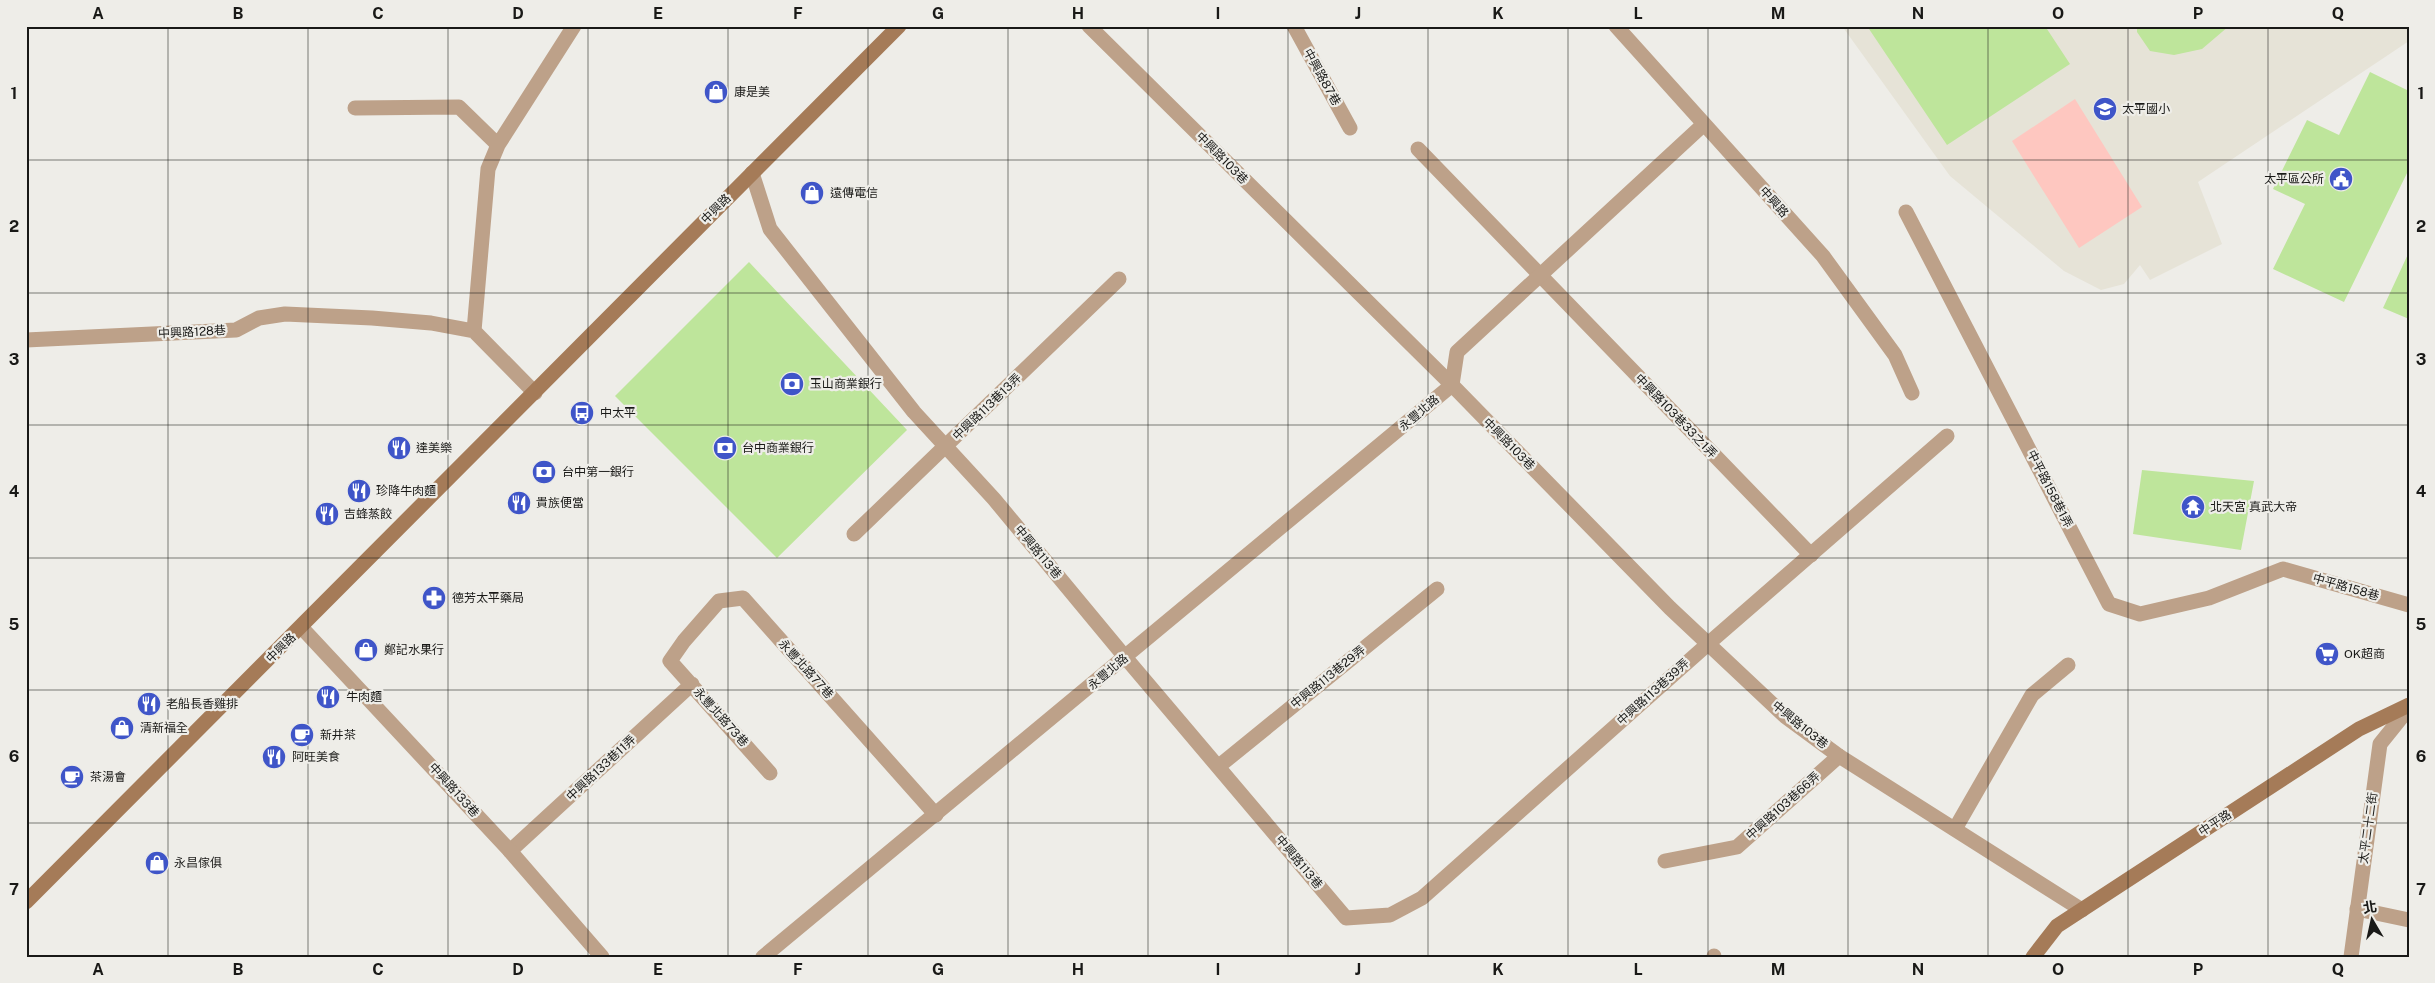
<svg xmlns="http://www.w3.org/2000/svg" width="2435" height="983" viewBox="0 0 2435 983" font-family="'Public Sans','Noto Sans TC',sans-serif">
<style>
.built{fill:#e6e3d7}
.green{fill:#fec7c0}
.building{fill:#bee59b}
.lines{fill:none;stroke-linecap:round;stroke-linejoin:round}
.lane{stroke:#bda189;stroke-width:15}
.street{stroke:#bda189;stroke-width:15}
.secondary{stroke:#a57b58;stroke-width:15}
.grid{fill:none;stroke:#191917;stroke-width:1;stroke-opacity:0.55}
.labels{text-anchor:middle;stroke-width:4.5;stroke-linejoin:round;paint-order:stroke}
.street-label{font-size:12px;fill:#191917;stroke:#eeede8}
.poi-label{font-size:12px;fill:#191917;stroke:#eeede8;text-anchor:start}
.neatline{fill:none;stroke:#191917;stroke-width:2}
.grid-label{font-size:16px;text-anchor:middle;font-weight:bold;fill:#191917}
</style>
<rect width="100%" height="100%" fill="#eeede8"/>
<path class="built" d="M1842,26H2409V41L2198,182L2222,244L2150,280L2140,265L2124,284L2101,290L2064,271L1950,176Z"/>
<path class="green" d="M2075,99L2142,207L2079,248L2012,141Z"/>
<path class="building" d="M1867,26H2045L2070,64L1947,145Z
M2137,26H2229L2202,49L2174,55L2150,51L2137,32Z
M2370,72L2409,91V169L2344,302L2273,269L2305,204L2273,189L2307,120L2339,135Z
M2409,252V319L2383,308Z
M749,262L907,430L777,558L615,396Z
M2142,470L2254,481L2241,550L2133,534Z"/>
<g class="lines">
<path class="lane" d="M1294,26L1350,128
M355,108L459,107L498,145
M1418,149L1811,555
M752,173L770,229L914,412L994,499L1125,657
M1906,212L2109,604L2140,614L2209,598L2283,569L2409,605
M26,340L236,330L259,318L285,314L372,318L431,323L474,331
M535,393L474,331L488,169L498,145L574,26
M1219,766L1437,589
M770,773L670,661L684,641L719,601L743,598L936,815
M1955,829L2032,695L2068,665
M510,851L692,684
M1665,861L1737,847L1839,756
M2357,909L2409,920
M1714,956V957"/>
<path class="street" d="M1089,26L1452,385L1670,608L1786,717L1839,756L2082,910
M1616,26L1823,256L1895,355L1912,393
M854,534L1119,279
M302,628L510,851L602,957
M1125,657L1346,918L1390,915L1422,898L1709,643L1947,436
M763,957L1452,385L1457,352L1704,124
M2351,957L2380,744L2409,708"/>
<path class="secondary" d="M26,902L899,26
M2033,957L2057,926L2359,729L2409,705"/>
</g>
<path class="grid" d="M168,26V957M308,26V957M448,26V957M588,26V957M728,26V957M868,26V957M1008,26V957M1148,26V957M1288,26V957M1428,26V957M1568,26V957M1708,26V957M1848,26V957M1988,26V957M2128,26V957M2268,26V957M26,160H2409M26,293H2409M26,425H2409M26,558H2409M26,690H2409M26,823H2409"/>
<defs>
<g id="shop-disc" transform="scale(1.25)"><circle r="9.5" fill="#3f55c8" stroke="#eeede8"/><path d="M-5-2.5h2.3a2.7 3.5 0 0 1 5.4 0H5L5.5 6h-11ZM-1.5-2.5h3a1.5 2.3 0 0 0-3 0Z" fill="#fff"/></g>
<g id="school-disc" transform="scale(1.25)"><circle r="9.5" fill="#3f55c8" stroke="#eeede8"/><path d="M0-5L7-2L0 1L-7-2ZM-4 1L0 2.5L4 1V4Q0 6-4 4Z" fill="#fff"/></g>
<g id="civic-disc" transform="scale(1.25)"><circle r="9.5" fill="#3f55c8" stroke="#eeede8"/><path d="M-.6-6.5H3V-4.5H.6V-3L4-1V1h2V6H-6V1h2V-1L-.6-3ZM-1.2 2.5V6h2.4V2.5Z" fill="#fff"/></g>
<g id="bank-disc" transform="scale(1.25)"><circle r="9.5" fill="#3f55c8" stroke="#eeede8"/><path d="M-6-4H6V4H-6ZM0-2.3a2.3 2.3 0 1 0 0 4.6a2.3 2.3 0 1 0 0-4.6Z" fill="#fff"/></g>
<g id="bus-disc" transform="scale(1.25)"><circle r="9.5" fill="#3f55c8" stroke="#eeede8"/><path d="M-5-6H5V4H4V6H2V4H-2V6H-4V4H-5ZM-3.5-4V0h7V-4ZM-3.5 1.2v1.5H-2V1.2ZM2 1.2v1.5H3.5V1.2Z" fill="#fff"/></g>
<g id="restaurant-disc" transform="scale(1.25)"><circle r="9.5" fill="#3f55c8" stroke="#eeede8"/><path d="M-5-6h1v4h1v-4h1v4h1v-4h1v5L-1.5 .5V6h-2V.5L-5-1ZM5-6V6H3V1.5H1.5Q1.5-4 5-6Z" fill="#fff"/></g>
<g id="temple-disc" transform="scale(1.25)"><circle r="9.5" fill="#3f55c8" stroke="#eeede8"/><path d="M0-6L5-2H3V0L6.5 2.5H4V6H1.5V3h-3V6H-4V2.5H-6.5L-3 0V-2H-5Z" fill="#fff"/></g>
<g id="pharmacy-disc" transform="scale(1.25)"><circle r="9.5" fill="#3f55c8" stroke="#eeede8"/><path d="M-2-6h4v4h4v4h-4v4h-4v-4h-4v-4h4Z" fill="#fff"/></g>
<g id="supermarket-disc" transform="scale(1.25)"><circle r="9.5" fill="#3f55c8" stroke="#eeede8"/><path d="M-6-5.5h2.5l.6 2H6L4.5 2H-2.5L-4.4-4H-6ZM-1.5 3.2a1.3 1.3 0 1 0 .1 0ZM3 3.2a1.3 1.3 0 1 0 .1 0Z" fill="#fff"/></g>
<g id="cafe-disc" transform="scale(1.25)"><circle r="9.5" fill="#3f55c8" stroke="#eeede8"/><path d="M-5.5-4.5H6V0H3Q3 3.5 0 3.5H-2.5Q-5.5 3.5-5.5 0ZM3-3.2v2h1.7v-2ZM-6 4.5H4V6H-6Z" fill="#fff"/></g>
</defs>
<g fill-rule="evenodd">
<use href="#shop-disc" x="716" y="92"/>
<use href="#school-disc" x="2105" y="109"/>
<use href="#civic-disc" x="2341" y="179"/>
<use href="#shop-disc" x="812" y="193"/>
<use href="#bank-disc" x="792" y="384"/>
<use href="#bus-disc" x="582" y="413"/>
<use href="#restaurant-disc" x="399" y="448"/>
<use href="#bank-disc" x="725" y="448"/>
<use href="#bank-disc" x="544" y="472"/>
<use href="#restaurant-disc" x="359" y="491"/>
<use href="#restaurant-disc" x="519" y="503"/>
<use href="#temple-disc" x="2193" y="507"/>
<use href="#restaurant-disc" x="327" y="514"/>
<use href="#pharmacy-disc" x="434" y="598"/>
<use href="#shop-disc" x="366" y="650"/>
<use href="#supermarket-disc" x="2327" y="654"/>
<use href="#restaurant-disc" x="328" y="697"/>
<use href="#restaurant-disc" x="149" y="704"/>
<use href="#shop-disc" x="122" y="728"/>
<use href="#cafe-disc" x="302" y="735"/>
<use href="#restaurant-disc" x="274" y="757"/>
<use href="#cafe-disc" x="72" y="777"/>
<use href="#shop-disc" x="157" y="863"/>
</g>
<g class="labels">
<g class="street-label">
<text transform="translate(1322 77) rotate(61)" y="4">中興路87巷</text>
<text transform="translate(1222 158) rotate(45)" y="4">中興路103巷</text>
<text transform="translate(1774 202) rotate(48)" y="4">中興路</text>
<text transform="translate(716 209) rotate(-45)" y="4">中興路</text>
<text transform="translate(192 332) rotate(-3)" y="4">中興路128巷</text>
<text transform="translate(987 407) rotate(-44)" y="4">中興路113巷13弄</text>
<text transform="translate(1419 413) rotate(-40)" y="4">永豐北路</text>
<text transform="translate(1676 416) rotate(46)" y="4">中興路103巷33之1弄</text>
<text transform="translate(1509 444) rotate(45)" y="4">中興路103巷</text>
<text transform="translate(2050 489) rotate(63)" y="4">中平路158巷1弄</text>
<text transform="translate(1038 552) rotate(50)" y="4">中興路113巷</text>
<text transform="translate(2346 587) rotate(16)" y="4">中平路158巷</text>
<text transform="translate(281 648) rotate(-45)" y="4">中興路</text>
<text transform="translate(806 669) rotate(48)" y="4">永豐北路77巷</text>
<text transform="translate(1108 672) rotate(-40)" y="4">永豐北路</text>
<text transform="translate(1328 677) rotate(-39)" y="4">中興路113巷29弄</text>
<text transform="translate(1653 692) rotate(-42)" y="4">中興路113巷39弄</text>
<text transform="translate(721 717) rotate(48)" y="4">永豐北路73巷</text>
<text transform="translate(1800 725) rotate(39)" y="4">中興路103巷</text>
<text transform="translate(601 768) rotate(-43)" y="4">中興路133巷11弄</text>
<text transform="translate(454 790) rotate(48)" y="4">中興路133巷</text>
<text transform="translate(1783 806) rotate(-42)" y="4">中興路103巷66弄</text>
<text transform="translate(2215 823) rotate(-33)" y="4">中平路</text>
<text transform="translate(2368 828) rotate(-82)" y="4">太平二十二街</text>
<text transform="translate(1299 862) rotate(50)" y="4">中興路113巷</text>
</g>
<g class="poi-label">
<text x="734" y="96">康是美</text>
<text x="2122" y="113">太平國小</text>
<text x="2324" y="183" text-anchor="end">太平區公所</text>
<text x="830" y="197">遠傳電信</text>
<text x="810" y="388">玉山商業銀行</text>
<text x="600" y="417">中太平</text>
<text x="416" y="452">達美樂</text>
<text x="742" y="452">台中商業銀行</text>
<text x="562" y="476">台中第一銀行</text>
<text x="376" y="495">珍降牛肉麵</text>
<text x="536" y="507">貴族便當</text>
<text x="2210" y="511">北天宮 真武大帝</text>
<text x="344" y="518">吉蜂蒸餃</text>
<text x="452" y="602">德芳太平藥局</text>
<text x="384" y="654">鄭記水果行</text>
<text x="2344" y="658">OK超商</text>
<text x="346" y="701">牛肉麵</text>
<text x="166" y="708">老船長香雞排</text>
<text x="140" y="732">清新福全</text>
<text x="320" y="739">新井茶</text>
<text x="292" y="761">阿旺美食</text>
<text x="90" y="781">茶湯會</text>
<text x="174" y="867">永昌傢俱</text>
</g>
</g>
<rect width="2435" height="983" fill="none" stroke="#eeede8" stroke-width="55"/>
<g transform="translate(2372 920) rotate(351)" stroke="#eeede8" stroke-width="4" paint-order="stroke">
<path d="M0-4L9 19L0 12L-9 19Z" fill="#191917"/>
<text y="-8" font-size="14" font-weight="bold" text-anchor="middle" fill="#191917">北</text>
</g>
<rect x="28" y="28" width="2380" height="928" class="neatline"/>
<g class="grid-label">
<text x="98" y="19">A</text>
<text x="238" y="19">B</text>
<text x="378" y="19">C</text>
<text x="518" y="19">D</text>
<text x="658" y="19">E</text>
<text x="798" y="19">F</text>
<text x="938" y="19">G</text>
<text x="1078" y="19">H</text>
<text x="1218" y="19">I</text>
<text x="1358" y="19">J</text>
<text x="1498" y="19">K</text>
<text x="1638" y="19">L</text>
<text x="1778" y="19">M</text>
<text x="1918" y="19">N</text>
<text x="2058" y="19">O</text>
<text x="2198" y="19">P</text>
<text x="2338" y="19">Q</text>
<text x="14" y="99">1</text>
<text x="2421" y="99">1</text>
<text x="14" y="232">2</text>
<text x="2421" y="232">2</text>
<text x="14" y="365">3</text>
<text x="2421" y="365">3</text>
<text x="14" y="497">4</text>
<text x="2421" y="497">4</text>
<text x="14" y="630">5</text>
<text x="2421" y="630">5</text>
<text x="14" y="762">6</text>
<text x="2421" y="762">6</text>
<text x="14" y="895">7</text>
<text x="2421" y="895">7</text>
<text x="98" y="975">A</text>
<text x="238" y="975">B</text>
<text x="378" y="975">C</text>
<text x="518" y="975">D</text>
<text x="658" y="975">E</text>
<text x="798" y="975">F</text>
<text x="938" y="975">G</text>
<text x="1078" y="975">H</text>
<text x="1218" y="975">I</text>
<text x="1358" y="975">J</text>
<text x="1498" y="975">K</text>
<text x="1638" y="975">L</text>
<text x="1778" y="975">M</text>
<text x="1918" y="975">N</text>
<text x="2058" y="975">O</text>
<text x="2198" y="975">P</text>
<text x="2338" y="975">Q</text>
</g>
</svg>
